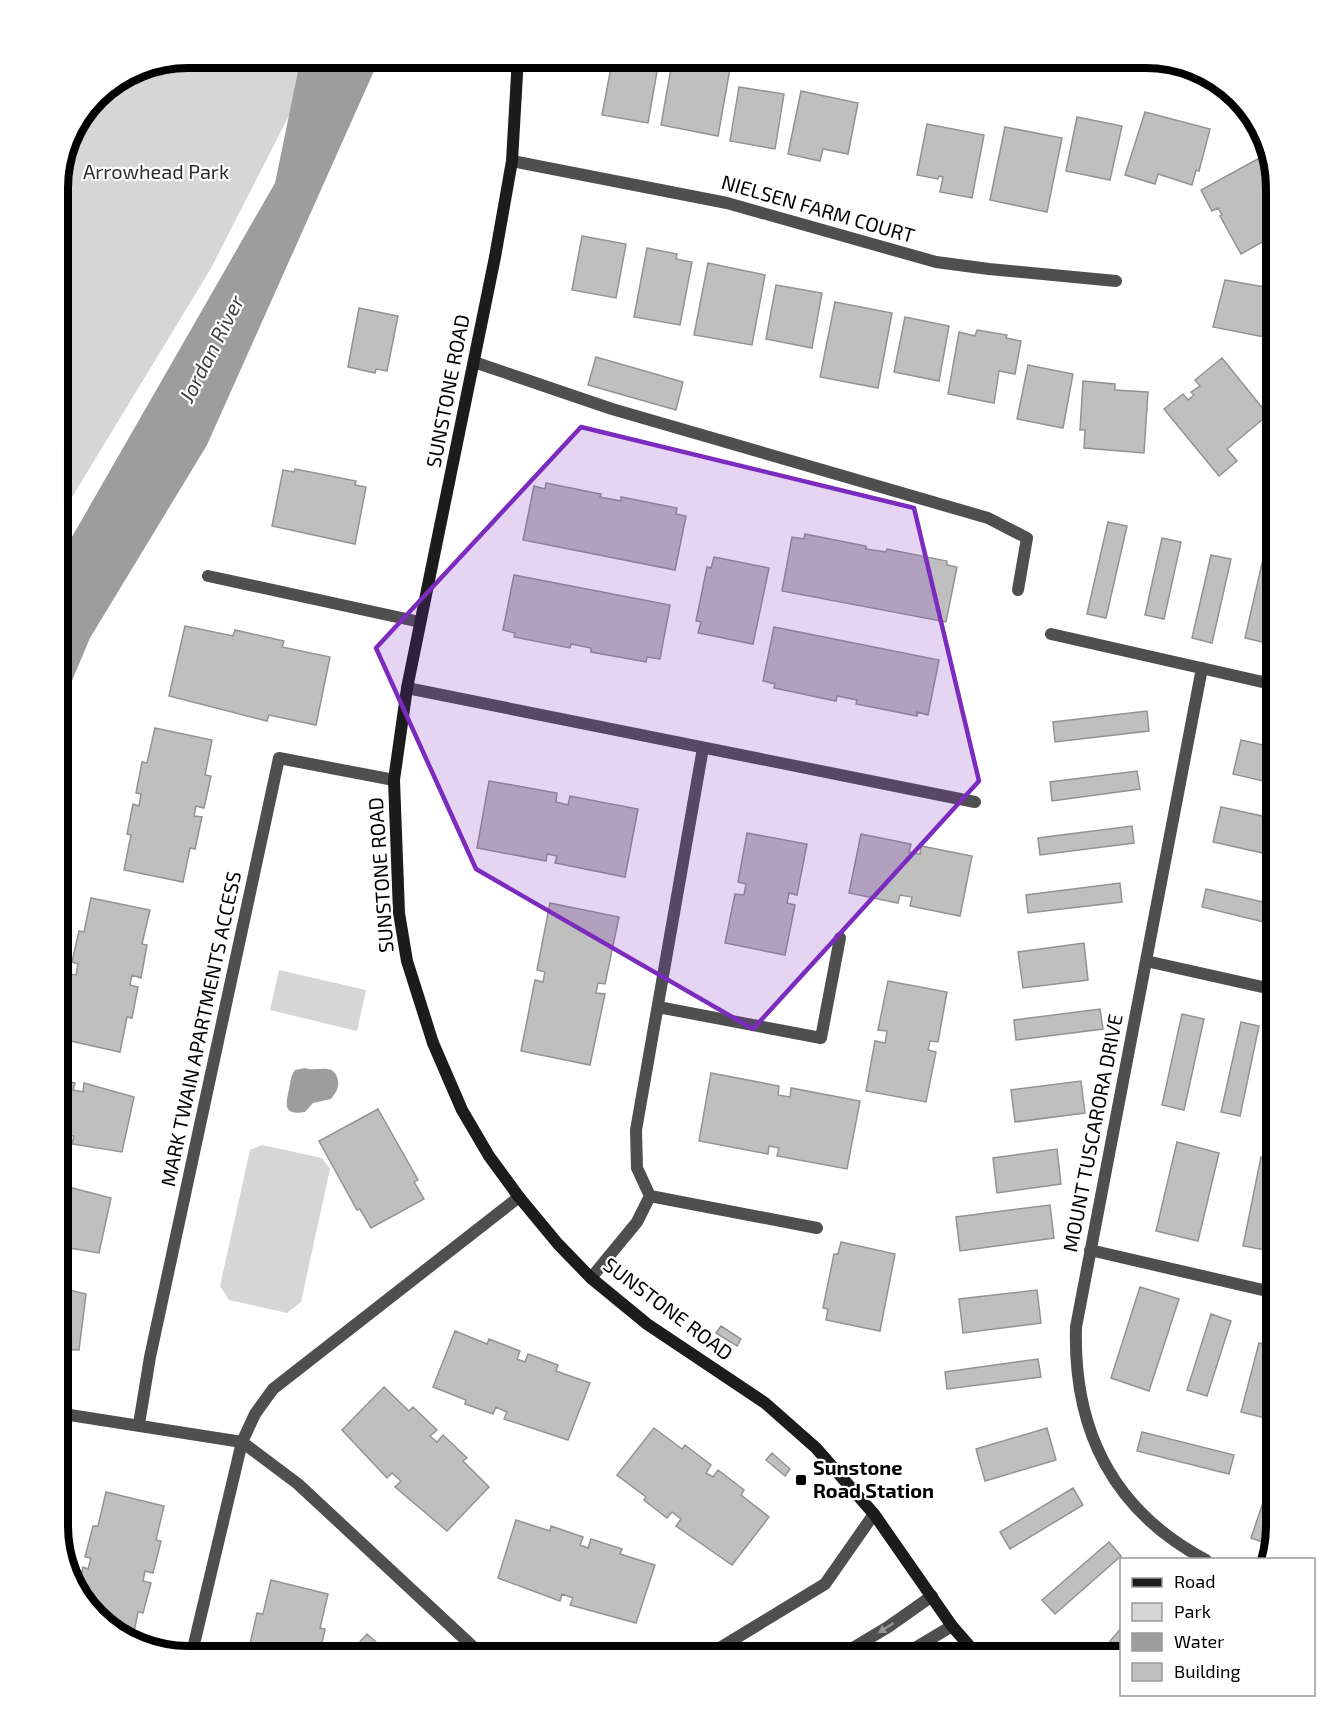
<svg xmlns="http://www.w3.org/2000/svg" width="1333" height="1714" viewBox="0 0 1333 1714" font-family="'Exo 2',sans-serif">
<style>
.green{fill:#d6d6d6}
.water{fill:#9d9d9d}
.building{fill:#bfbfbf;stroke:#939393;stroke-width:1.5}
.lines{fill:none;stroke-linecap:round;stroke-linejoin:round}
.lane{stroke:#4f4f4f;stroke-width:12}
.street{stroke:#4f4f4f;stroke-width:12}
.secondary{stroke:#1c1c1c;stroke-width:12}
.oneway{fill:#959595}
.marked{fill:#7b2cbf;fill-opacity:0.2;stroke:#7b2cbf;stroke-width:4.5;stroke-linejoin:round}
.poi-dot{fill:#000;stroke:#fff;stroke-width:2}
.labels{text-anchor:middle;stroke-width:4.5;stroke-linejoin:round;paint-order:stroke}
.park-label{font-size:20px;fill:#2d2d2d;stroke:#fff}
.street-label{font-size:20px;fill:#000;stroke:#fff}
.poi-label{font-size:20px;font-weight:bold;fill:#000;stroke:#fff;text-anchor:start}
.water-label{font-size:21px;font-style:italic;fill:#3e3e3e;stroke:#fff}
.rim{fill:none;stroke:#000;stroke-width:8}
</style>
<rect width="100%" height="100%" fill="#fff"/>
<path class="green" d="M187,57H299L296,102L210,270L57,522V178L70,130L101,90L138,67Z
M279,970L366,990L357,1031L270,1010Z
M262,1145L322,1158L330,1169L301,1302L287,1313L229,1300L220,1286L250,1150Z"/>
<path class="water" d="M301,57H374V71L207,445L90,638L57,716V563L275,183Z
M305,1068C316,1073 335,1061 338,1081C339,1088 336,1093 331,1099L313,1103L305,1112C282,1116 286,1104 289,1089C291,1081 290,1077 295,1070Z"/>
<path class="building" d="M613,57L658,66L648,123L602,115Z
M673,57H698L731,63L718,136L661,125Z
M739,87L784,94L775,149L730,141Z
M801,91L858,103L848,154L823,149L820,161L788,154Z
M1145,112L1210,129L1199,171L1196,170L1192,185L1158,174L1155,184L1125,175Z
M1077,117L1122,126L1110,180L1066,171Z
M927,124L984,135L972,198L940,192L943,177L939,176L938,179L917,175Z
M1005,127L1062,138L1047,212L990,200Z
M1263,156L1276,187V234L1241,254L1220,216L1222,215L1218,208L1212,211L1201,190Z
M582,236L626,244L616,298L572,290Z
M647,248L677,254L676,259L692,262L680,325L634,317Z
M708,263L765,275L752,345L694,335Z
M1225,280L1276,289L1274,339L1213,327Z
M776,285L822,293L812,348L766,339Z
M835,302L892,313L878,388L820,377Z
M359,308L398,316L387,371L376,369L375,373L348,367Z
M905,317L949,326L939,381L894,372Z
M977,330L1007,335L1006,338L1021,341L1015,374L999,371L994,403L948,394L959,332L975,336Z
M596,357L683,382L676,410L588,385Z
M1222,358L1268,415L1227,449L1237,461L1219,476L1164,409L1183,394L1188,400L1194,395L1191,392L1200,386L1195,380Z
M1028,365L1073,374L1063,428L1017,419Z
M1083,381L1115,384V390L1148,392L1144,453L1084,448L1085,430H1080Z
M295,469L356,481L355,485L366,487L355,544L272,526L283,470L294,472Z
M546,483L601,494L600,497L621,501V497L677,508L676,514L686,516L675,570L523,540L534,486L545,489Z
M1108,522L1127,526L1106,618L1087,614Z
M805,534L866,546V549L886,552L887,549L947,561V565L957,567L946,622L782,591L792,537L804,539Z
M1162,538L1181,542L1164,619L1145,615Z
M1211,555L1231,559L1212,643L1192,638Z
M714,557L769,568L753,644L698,633L701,622L696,621L707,567L711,568Z
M1263,559L1276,562V622L1271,644L1245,638Z
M514,575L670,605L660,659L647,657L646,662L591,652V648L571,644L570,648L514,637L515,633L503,630Z
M185,626L233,636L235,630L284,641L282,647L330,657L316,725L269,715L267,721L169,696Z
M774,627L939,660L928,715L917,712V716L856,704L857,700L837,696L836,701L774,688L775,684L763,681Z
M1147,711L1149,731L1055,742L1053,722Z
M155,728L212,740L205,775L211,776L204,808L196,806L194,816L202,817L195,849L190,848L183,882L124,870L131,835L127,834L133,804L139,806L141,794L136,793L142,762L147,763Z
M1241,740L1276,748V784L1233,774Z
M1137,771L1140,789L1052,801L1050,782Z
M489,781L557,793L556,802L568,805L570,796L638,809L625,877L555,863L557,856L547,854L546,861L477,848Z
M1221,807L1276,819V856L1213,842Z
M1132,826L1134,843L1040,855L1038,838Z
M747,833L807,844L797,895L789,893L787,903L795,905L785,955L725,943L735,894L744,895L746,884L738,882Z
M861,834L911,844L909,852L920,854L921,846L972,856L960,916L910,906L912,897L900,895L898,903L849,893Z
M1120,883L1122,902L1028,913L1026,895Z
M1206,889L1276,905V925L1202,907Z
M91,898L150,910L142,944L147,945L141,978L132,975L130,985L138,987L132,1018L127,1017L120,1052L61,1039L68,1004L64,1003L70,974L76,975L78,964L72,962L79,931L84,932Z
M550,903L619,917L605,984L598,983L596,993L605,994L590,1065L521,1051L535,980L543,982L545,972L537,970Z
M1084,943L1088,980L1023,988L1018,952Z
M888,981L947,992L938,1042L930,1041L928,1050L936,1052L926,1102L866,1091L875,1041L885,1043L887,1031L878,1030Z
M1100,1009L1103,1029L1016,1040L1014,1020Z
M1182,1014L1204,1019L1184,1110L1162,1105Z
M1241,1022L1259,1026L1240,1116L1221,1112Z
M711,1073L779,1086L778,1095L790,1097L791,1088L860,1101L847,1169L777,1156L779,1148L769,1146L768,1154L699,1141Z
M57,1079L75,1083L73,1090L83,1092L84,1083L134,1097L122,1152L72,1144L74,1136L63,1134L62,1142L57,1141Z
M1081,1081L1085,1113L1015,1122L1011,1090Z
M378,1109L418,1180L414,1182L424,1199L371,1228L360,1209L357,1210L319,1141Z
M1177,1142L1219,1153L1198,1241L1156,1231Z
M1057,1149L1061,1184L997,1193L993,1158Z
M1261,1157L1276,1160V1194L1265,1250L1243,1246Z
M61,1185L111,1198L99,1253L57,1246V1193H59Z
M1050,1205L1054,1238L960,1251L956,1217Z
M841,1242L895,1254L880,1331L826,1320L828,1309L823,1308L834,1254H838Z
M57,1287L86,1294L79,1350L57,1349Z
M1140,1287L1179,1299L1149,1391L1111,1378Z
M1037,1290L1041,1323L963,1333L959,1299Z
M1211,1314L1231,1321L1207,1396L1187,1390Z
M721,1326L741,1339L737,1346L716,1333Z
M455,1331L487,1344L489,1339L520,1351L517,1359L525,1362L528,1354L558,1365L556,1371L590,1383L568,1440L504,1419L507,1412L496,1407L493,1414L465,1404L466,1400L433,1387Z
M1259,1343L1276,1347V1407L1273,1420L1241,1412Z
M1038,1359L1041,1377L947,1389L945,1372Z
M384,1387L409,1411L413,1407L437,1430L430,1436L437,1442L443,1435L467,1458L463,1461L489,1487L447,1531L395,1487L401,1481L392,1473L387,1478L342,1430Z
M654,1428L682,1449L685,1445L711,1465L706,1473L713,1477L718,1470L744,1490L741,1495L769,1517L732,1565L676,1526L681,1519L672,1512L667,1518L644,1500L646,1497L617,1475Z
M1047,1428L1056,1460L985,1481L976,1449Z
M1142,1432L1234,1455L1229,1474L1137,1451Z
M772,1453L790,1469L785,1476L766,1460Z
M1275,1467L1276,1525L1269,1544L1251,1538Z
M57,1484L66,1485L60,1535L57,1527Z
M1073,1488L1083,1505L1010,1549L1000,1532Z
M106,1492L164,1506L156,1540L161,1541L153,1573L145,1571L143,1581L151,1583L143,1613L138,1612L132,1642L122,1640L80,1600L77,1592L83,1567L88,1569L91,1558L85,1557L93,1526H98Z
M516,1520L550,1531L551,1526L583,1537L580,1545L588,1548L591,1539L622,1549L620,1554L655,1565L636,1623L570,1605L573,1598L562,1594L560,1601L498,1578Z
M1109,1542L1121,1556L1055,1614L1042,1600Z
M271,1580L328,1594L320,1628L325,1629L319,1657H247H253L255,1645L250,1644L257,1613L263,1614Z
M1122,1627V1657H1121L1106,1646Z
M367,1634L393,1657H346Z"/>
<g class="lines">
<path class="lane" d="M474,362L612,409L988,518L1027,538L1018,590
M208,576L420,622
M407,688L975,802
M658,1007L821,1038L840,938
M650,1196L817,1228
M591,1278L637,1222L650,1196L637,1168L636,1130L703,748
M57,1413L242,1442L298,1484L484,1657
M139,1424L150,1357L279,758L394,780
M191,1657L242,1442L255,1414L273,1389L519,1197
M705,1657L825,1584L874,1514"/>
<path class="street" d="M512,161L727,203L936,262L989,269L1116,281
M1051,634L1276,685
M1202,668L1076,1327C1073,1430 1113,1511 1206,1560
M1146,961L1276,990
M1090,1250L1276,1293
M838,1657L888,1627L932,1596
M900,1657L952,1626"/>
<path class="secondary" d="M518,57L512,161L495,257L407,688L394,780L399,913L407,961L433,1043L462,1110L489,1156L519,1197L558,1244L591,1278L647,1324L765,1403L816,1448L874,1514L952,1626L979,1657"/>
</g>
<defs><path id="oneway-solid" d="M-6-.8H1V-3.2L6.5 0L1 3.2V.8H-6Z" transform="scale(1.5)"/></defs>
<use class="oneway" href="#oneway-solid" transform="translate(886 1628) rotate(147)"/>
<path class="marked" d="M581,427L914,508L979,781L753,1029L476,869L376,648Z"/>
<rect class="poi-dot" x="795" y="1474" width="12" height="12" rx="3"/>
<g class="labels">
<g class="park-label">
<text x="156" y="179">Arrowhead Park</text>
</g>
<g class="street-label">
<text transform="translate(818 209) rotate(16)" y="7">NIELSEN FARM COURT</text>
<text transform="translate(448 391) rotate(-79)" y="7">SUNSTONE ROAD</text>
<text transform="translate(381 875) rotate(-94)" y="7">SUNSTONE ROAD</text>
<text transform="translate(201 1029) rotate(-78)" y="7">MARK TWAIN APARTMENTS ACCESS</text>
<text transform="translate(1093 1133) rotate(-79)" y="7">MOUNT TUSCARORA DRIVE</text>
<text transform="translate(668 1309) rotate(37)" y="7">SUNSTONE ROAD</text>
</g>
<g class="poi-label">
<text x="813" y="1475">Sunstone<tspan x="813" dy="23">Road Station</tspan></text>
</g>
<g class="water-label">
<text transform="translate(212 349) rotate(-63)" y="7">Jordan River</text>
</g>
</g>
<path d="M0 0H1333V1714H0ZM188 68H1146A120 120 0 0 1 1266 188V1526A120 120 0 0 1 1146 1646H188A120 120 0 0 1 68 1526V188A120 120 0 0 1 188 68Z" fill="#fff" fill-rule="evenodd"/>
<path class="rim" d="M188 68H1146A120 120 0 0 1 1266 188V1526A120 120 0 0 1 1146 1646H188A120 120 0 0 1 68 1526V188A120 120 0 0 1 188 68Z"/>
<rect x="1120" y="1558" width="195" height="138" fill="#ffffff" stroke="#999999" stroke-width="1.5"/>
<rect x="1132" y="1578" width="30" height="9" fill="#1c1c1c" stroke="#999999" stroke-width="1.5"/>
<text x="1174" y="1588" font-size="18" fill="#000000">Road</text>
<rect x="1132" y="1603" width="30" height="18" fill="#d6d6d6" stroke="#999999" stroke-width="1.5"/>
<text x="1174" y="1618" font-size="18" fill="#000000">Park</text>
<rect x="1132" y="1633" width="30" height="18" fill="#9d9d9d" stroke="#999999" stroke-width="1.5"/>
<text x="1174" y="1648" font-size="18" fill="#000000">Water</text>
<rect x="1132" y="1663" width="30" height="18" fill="#bfbfbf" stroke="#999999" stroke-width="1.5"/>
<text x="1174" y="1678" font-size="18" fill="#000000">Building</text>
</svg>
